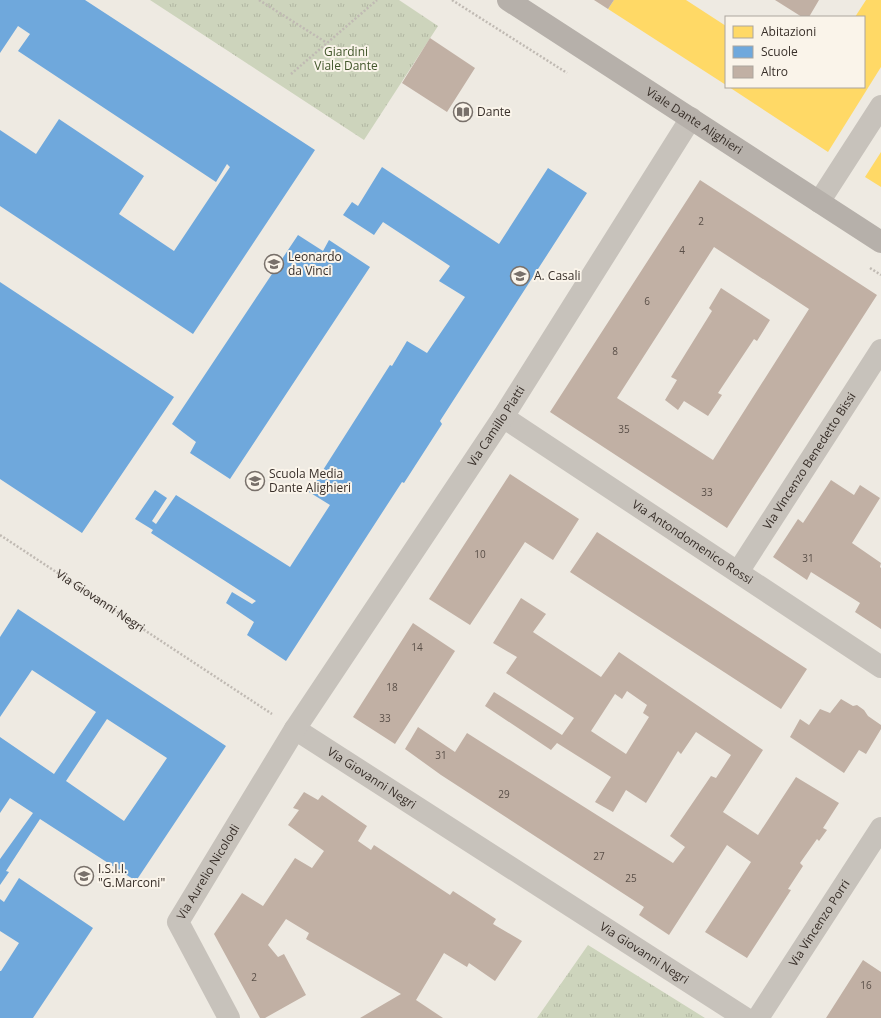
<svg xmlns="http://www.w3.org/2000/svg" width="881" height="1018" viewBox="0 0 881 1018" font-family="'Open Sans',sans-serif">
<style>
.park{fill:url(#park-tufts)}
.homes{fill:#ffd966}
.schools{fill:#6fa8dc;fill-rule:evenodd}
.building{fill:#c1b0a4;fill-rule:evenodd}
.lines{fill:none;stroke-linecap:round;stroke-linejoin:round}
.path{stroke:#c0bab3;stroke-width:2.5;stroke-dasharray:2 2;stroke-linecap:butt}
.minor{stroke:#c7c2bb;stroke-width:22}
.major{stroke:#b6b0aa;stroke-width:22}
.labels{text-anchor:middle;stroke-width:4;stroke-linejoin:round;paint-order:stroke}
.number-label{font-size:10px;fill:#5a4f48}
.park-label{font-size:12px;fill:#43572c;stroke:#faf4ea}
.poi-label{font-size:12px;fill:#382f29;stroke:#faf4ea;text-anchor:start}
.street-label{font-size:12px;fill:#382f29;stroke:#faf4ea}
</style>
<defs>
<pattern id="park-tufts" width="24" height="20" patternUnits="userSpaceOnUse"><rect width="24" height="20" fill="#cdd4bc"/><path d="M3 7l-1-3M5 7V3M7 7l1-3M15 17l-1-3M17 17v-4M19 17l1-3" fill="none" stroke="#b1b6a2"/></pattern>
</defs>
<rect width="100%" height="100%" fill="#eeeae2"/>
<path class="park" d="M150,0H399L438,26L364,140Z
M588,945L705,1018H537Z"/>
<path class="homes" d="M614,0H686L726,26V85L608,9Z
M866,0H881V67L828,152L729,87H864V17H855Z
M881,152V187L865,177Z"/>
<path class="schools" d="M0,0H85L315,150L193,334L0,206V130L36,154L59,119L144,176L119,214L174,251L230,167L227,164L216,182L18,51L30,34L18,26L0,53Z
M382,167L499,244L548,168L587,193L440,421L442,424L404,483L402,482L286,661L247,635L254,622L226,603L232,592L252,604L256,601L151,533L153,530L135,519L155,490L167,498L152,521L156,524L176,495L290,567L330,505L309,492L390,365L392,366L407,341L427,353L465,297L439,281L450,266L383,222L374,235L343,215L352,202L358,206Z
M298,235L323,251L329,240L370,267L230,479L190,453L196,442L172,424Z
M0,282L174,397L82,533L0,479Z
M18,609L226,746L136,881L40,819L6,871L9,872L0,885V859L33,813L10,798L0,813V737L54,774L96,712L32,670L0,717V637ZM107,719L167,758L124,821L66,781Z
M19,878L93,928L33,1018H0V971H1L19,943L0,931V899L4,902Z"/>
<path class="building" d="M594,0H614L608,9Z
M775,0H819L809,17H802Z
M430,38L475,68L447,112L402,83Z
M700,180L877,295L727,528L550,412ZM714,247L809,309L713,460L617,398Z
M721,288L770,320L757,341L754,339L718,393L722,395L708,416L684,401L678,410L665,400L677,380L671,377L712,311L709,308Z
M510,474L579,519L553,560L525,542L470,625L429,599Z
M831,480L854,495L860,485L880,498L852,543L881,563L880,567L881,568V629L855,612L860,603L811,572L807,580L773,557L798,519L803,523Z
M597,532L807,669L781,709L570,572Z
M521,598L546,614L533,632L601,677L619,652L763,750L723,812L758,835L796,777L839,803L823,828L827,830L819,841L817,839L800,863L803,866L788,889L791,890L747,958L705,932L751,862L727,845L669,935L639,915L644,907L441,775L405,749L418,727L455,752L467,733L673,863L685,847L670,836L711,776L716,778L731,755L696,732L681,754L678,751L646,803L626,790L613,812L595,802L611,777L557,743L551,750L485,706L494,692L562,735L574,718L506,673L517,657L493,643ZM627,691L647,705L643,713L649,717L626,754L591,731L615,694L622,699Z
M413,623L455,651L395,744L353,717Z
M841,699L853,706L857,705L864,710L868,716L881,725V729L866,754L859,750L844,773L790,737L800,719L809,725L820,709L830,713Z
M304,792L318,800L322,795L367,826L358,841L371,850L374,845L450,895L453,891L496,919L493,924L522,941L495,981L469,963L467,967L444,953L416,1000L443,1018H360L401,994L306,939L309,933L286,919L268,945L278,957L284,954L306,995L265,1018H260L214,934L242,893L263,906L295,858L312,868L324,851L288,825L299,810L293,808Z
M863,960L881,972V1018H826Z"/>
<g class="lines">
<g class="path">
<path d="M259,0L327,43"/>
<path d="M452,0L567,73"/>
<path d="M291,74L377,0"/>
<path d="M870,268L881,275"/>
<path id="s1" d="M0,535L272,714"/>
</g>
<g class="minor">
<path d="M819,202L881,106"/>
<path id="s2" d="M503,417L881,667"/>
<path id="s3" d="M738,572L881,350"/>
<path id="s4" d="M295,729L745,1018"/>
<path id="s5" d="M229,1018L178,922L295,729L503,417L691,118"/>
<path id="s6" d="M758,1018L881,828"/>
</g>
<path class="major" id="s7" d="M508,0L881,242"/>
</g>
<defs>
<g id="library-ring" transform="scale(1)"><circle r="9.5" fill="#faf4ea" stroke="#78706a" stroke-width="1.5"/><path d="M-6-4Q-3-5.5-.7-3.5V5Q-3 3-6 4ZM6-4Q3-5.5 .7-3.5V5Q3 3 6 4Z" fill="#78706a"/></g>
<g id="school-ring" transform="scale(1)"><circle r="9.5" fill="#faf4ea" stroke="#78706a" stroke-width="1.5"/><path d="M0-5L7-2L0 1L-7-2ZM-4 1L0 2.5L4 1V4Q0 6-4 4Z" fill="#78706a"/></g>
</defs>
<g fill-rule="evenodd">
<use href="#library-ring" x="463" y="112"/>
<use href="#school-ring" x="274" y="264"/>
<use href="#school-ring" x="520" y="276"/>
<use href="#school-ring" x="255" y="481"/>
<use href="#school-ring" x="84" y="876"/>
</g>
<g class="labels">
<g class="number-label">
<text x="701" y="225">2</text>
<text x="682" y="254">4</text>
<text x="647" y="305">6</text>
<text x="615" y="355">8</text>
<text x="624" y="433">35</text>
<text x="707" y="496">33</text>
<text x="480" y="558">10</text>
<text x="808" y="562">31</text>
<text x="417" y="651">14</text>
<text x="392" y="691">18</text>
<text x="385" y="722">33</text>
<text x="441" y="759">31</text>
<text x="504" y="798">29</text>
<text x="599" y="860">27</text>
<text x="631" y="882">25</text>
<text x="254" y="981">2</text>
<text x="866" y="989">16</text>
</g>
<g class="park-label">
<text x="346" y="56">Giardini<tspan x="346" dy="14">Viale Dante</tspan></text>
</g>
<g class="poi-label">
<text x="477" y="116">Dante</text>
<text x="288" y="261">Leonardo<tspan x="288" dy="14">da Vinci</tspan></text>
<text x="534" y="280">A. Casali</text>
<text x="269" y="478">Scuola Media<tspan x="269" dy="14">Dante Alighieri</tspan></text>
<text x="98" y="873">I.S.I.I.<tspan x="98" dy="14">"G.Marconi"</tspan></text>
</g>
<g class="street-label">
<text dy="4" stroke="none"><textPath href="#s7" startOffset="222">Viale Dante Alighieri</textPath></text>
<text dy="4" stroke="none"><textPath href="#s5" startOffset="698">Via Camillo Piatti</textPath></text>
<text dy="4" stroke="none"><textPath href="#s3" startOffset="132">Via Vincenzo Benedetto Bissi</textPath></text>
<text dy="4" stroke="none"><textPath href="#s2" startOffset="227">Via Antondomenico Rossi</textPath></text>
<text dy="4" stroke="none"><textPath href="#s1" startOffset="120">Via Giovanni Negri</textPath></text>
<text dy="4" stroke="none"><textPath href="#s4" startOffset="91">Via Giovanni Negri</textPath></text>
<text dy="4" stroke="none"><textPath href="#s5" startOffset="167">Via Aurelio Nicolodi</textPath></text>
<text dy="4" stroke="none"><textPath href="#s6" startOffset="113">Via Vincenzo Porri</textPath></text>
<text dy="4" stroke="none"><textPath href="#s4" startOffset="415">Via Giovanni Negri</textPath></text>
</g>
</g>
<rect x="725" y="16" width="140" height="72" fill="#faf4ea" stroke="#aca59d"/>
<rect x="733" y="26" width="20" height="12" fill="#ffd966" stroke="#aca59d"/>
<text x="761" y="36" font-size="12" fill="#382f29">Abitazioni</text>
<rect x="733" y="46" width="20" height="12" fill="#6fa8dc" stroke="#aca59d"/>
<text x="761" y="56" font-size="12" fill="#382f29">Scuole</text>
<rect x="733" y="66" width="20" height="12" fill="#c1b0a4" stroke="#aca59d"/>
<text x="761" y="76" font-size="12" fill="#382f29">Altro</text>
</svg>
